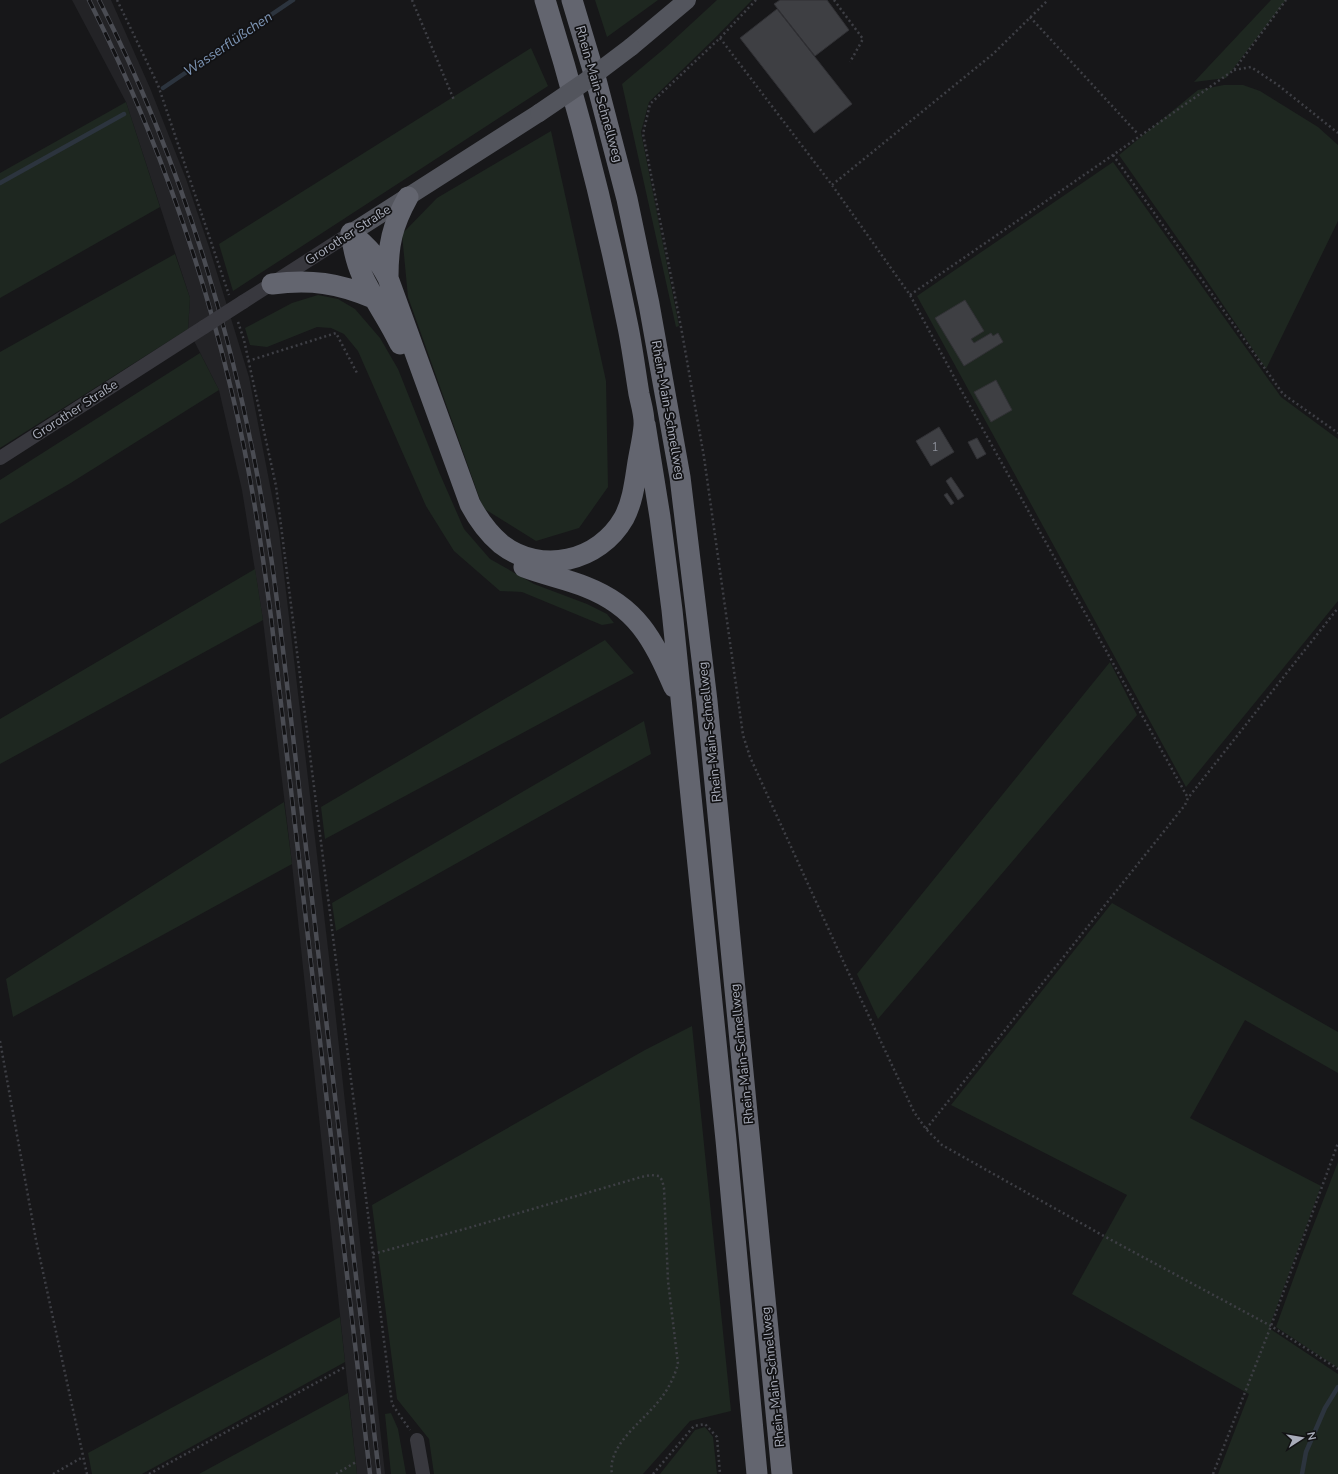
<svg xmlns="http://www.w3.org/2000/svg" width="1338" height="1474" font-family="'Nunito Sans',sans-serif">
  <style>
    .built { fill: #232326 }
    .green { fill: #1e2720 }
    .lines { fill: none; stroke-linecap: round; stroke-linejoin: round }
    .stream { stroke: #2c343e; stroke-width: 4.5 }
    .building { fill: #3e3f43; stroke: #313135 }
    .path { stroke: #3e3f45; stroke-width: 2.5; stroke-dasharray: 2 3; stroke-linecap: butt }
    .minor { stroke: #38383e; stroke-width: 14 }
    .major { stroke: #53555d; stroke-width: 18 }
    .highway { stroke: #63656f; stroke-width: 21 }
    .rail-casing { stroke: #4a4c53; stroke-width: 4.5 }
    .rail { stroke: #121214; stroke-width: 3; stroke-dasharray: 9; stroke-linecap: butt }
    .minor-bridge { stroke: #38383e; stroke-width: 14 }
    .major-bridge { stroke: #53555d; stroke-width: 18 }
    .labels { text-anchor: middle; dominant-baseline: central; stroke-width: 3.5; stroke-linejoin: round; paint-order: stroke }
    .number-label { font-size: 11px; fill: #8e919c }
    .street-label { font-size: 13px; fill: #a8acb9; stroke: #121214 }
    .water-label { font-size: 14px; font-style: italic; fill: #7e96b6; stroke: #121214 }
  </style>
  <rect width="100%" height="100%" fill="#171719"/>
  <!-- built -->
  <path class="built" d="M72 0H111L150 88 186 179 209 247 249 377 279 532 333 991 385 1474H357L292 864 263 620 242 490 219 390 188 329 190 298 126 102Z"/>
  <!-- green -->
  <path class="green" d="M595 0H658L607 37Z
    M717 0H752L715 38 649 102 641 132 679 326 676 327 622 84 665 48Z
    M1271 0H1286L1226 78 1194 82Z
    M531 48 548 86 233 291 219 244Z
    M1224 85H1243L1260 91 1318 127 1338 145V221L1266 369 1199 269 1119 155 1198 90Z
    M126 102 160 207 0 298V173Z
    M551 131 606 381 608 487 579 528 536 541 483 508 408 297 402 234 437 198Z
    M1113 162 1281 397 1338 439V601L1186 787 917 296Z
    M175 254 190 298 188 329 0 448V352Z
    M318 295 338 299 355 309 380 338 398 369 439 472 464 529 490 559 534 584 587 604 607 614 614 623 602 625 522 592 500 591 454 551 426 506 358 351 344 334 331 328 317 327 267 347 250 345 245 328 292 303Z
    M200 353 219 390 69 484 0 524V480Z
    M255 569 263 620 0 764V719Z
    M605 640 634 673 325 839 321 807Z
    M1110 662 1137 715 878 1019 857 974Z
    M644 721 651 754 336 931 332 903Z
    M284 802 292 864 13 1017 6 979Z
    M1112 903 1338 1032V1073L1245 1020 1190 1118 1321 1186 1269 1328 1338 1374V1474H1218L1249 1394 1072 1294 1127 1195 951 1105Z
    M692 1026 731 1411 690 1421 643 1474H434L429 1439 397 1399 372 1205 645 1050Z
    M1338 1162V1368L1276 1327 1302 1255Z
    M340 1317 345 1362 142 1474H92L88 1453Z
    M348 1393 357 1474H199Z
    M391 1413 398 1429 406 1474H391L385 1414Z
    M705 1427 713 1437 717 1474H660L695 1430Z"/>
  <g class="lines">
    <!-- stream -->
    <path class="stream" d="M163 88 293 0
      M0 183 124 114
      M1302 1474 1306 1452 1325 1408 1338 1387"/>
  </g>
  <!-- building -->
  <path class="building" d="M780 0H827L849 30 815 56 774 4Z
    M777 9 852 104 814 133 740 38Z
    M965 300 984 331 971 339 974 343 991 333 993 336 998 333 1003 342 964 366 935 318Z
    M996 380 1012 410 991 422 974 392Z
    M939 427 954 452 931 466 916 441Z
    M977 438 986 454 977 459 968 442Z
    M951 477 964 496 958 500 946 481Z
    M947 493 954 503 951 505 944 495Z"/>
  <g class="lines">
    <!-- path -->
    <path class="path" d="M117 0 158 85 229 295
      M412 0 454 100
      M756 0 720 38 650 104 643 134 681 327 704 457 743 735 750 757 844 963 914 1112 926 1129 942 1145 1102 1235 1271 1326 1338 1369
      M834 0 863 39 850 62
      M1030 17 1137 133
      M720 38 832 185 910 295 960 388 1188 798
      M1234 70 1251 67 1278 85 1338 133
      M1113 155 1283 394 1338 433
      M832 185 993 54 1048 0
      M910 295 1113 155 1234 70 1286 0
      M238 322 244 340 276 486 392 1404 410 1430
      M248 361 336 333 357 373
      M0 1041 36 1240 87 1474
      M926 1129 1185 805 1188 798 1338 608
      M373 1254 468 1228 641 1177 651 1175 659 1176 662 1180 664 1188 668 1281 678 1364C674 1378 667 1392 657 1403 641 1423 607 1446 612 1474
      M53 1474 83 1457
      M149 1474 345 1367
      M336 1474 356 1462
      M653 1474 694 1426 705 1424 717 1437 720 1474
      M1213 1474 1271 1326 1338 1143"/>
    <!-- minor -->
    <path class="minor" d="M243 302 351 233
      M0 458 204 327
      M417 1440 423 1474"/>
    <!-- major -->
    <path class="major" d="M631 47 687 0
      M351 233 539 113"/>
    <!-- highway -->
    <path class="highway" d="M572 0 596 80 627 199 649 304 680 477 707 701 782 1474
      M351 233C369 248 377 257 388 278L470 504C478 519 488 533 501 544 541 575 599 562 624 518 633 501 635 481 638 462 640 450 643 438 644 426 645 416 641 404 639 394 635 370 632 345 627 322 605 213 578 106 545 0
      M351 233C353 247 356 262 362 275 373 299 389 320 400 344
      M388 277C388 245 392 226 408 197
      M272 284C310 279 339 283 373 298
      M645 424 660 517 672 610 726 1140 757 1474
      M524 567C545 575 566 579 586 587 637 607 653 639 674 687"/>
    <!-- rail casing -->
    <g class="rail-casing">
      <path id="rail" d="M89 0C152 125 200 257 232 393 250 467 261 542 271 617L370 1474
        M99 0C197 192 253 402 279 616L379 1474"/>
    </g>
    <!-- rail -->
    <use href="#rail" class="rail"/>
    <!-- minor-bridge -->
    <path class="minor-bridge" d="M204 327 243 302"/>
    <!-- major-bridge -->
    <path class="major-bridge" d="M539 113 586 81 631 47"/>
  </g>
  <g class="labels">
    <!-- number labels -->
    <g class="number-label">
      <text x="935" y="447">1</text>
    </g>
    <!-- street labels -->
    <g class="street-label">
      <text transform="translate(599 94) rotate(74)">Rhein-Main-Schnellweg</text>
      <text transform="translate(348 235) rotate(-33)">Grorother Straße</text>
      <text transform="translate(75 410) rotate(-33)">Grorother Straße</text>
      <text transform="translate(668 410) rotate(80)">Rhein-Main-Schnellweg</text>
      <text transform="translate(710 732) rotate(-96)">Rhein-Main-Schnellweg</text>
      <text transform="translate(742 1054) rotate(-96)">Rhein-Main-Schnellweg</text>
      <text transform="translate(773 1377) rotate(-96)">Rhein-Main-Schnellweg</text>
    </g>
    <!-- water labels -->
    <g class="water-label">
      <text transform="translate(228 44) rotate(-34)">Wasserflüßchen</text>
    </g>
  </g>
  <!-- north arrow -->
  <g transform="translate(1302 1438) rotate(78)" stroke="#121214" stroke-width="3" paint-order="stroke">
  <path d="M0-3L7 15L0 10L-7 15Z" fill="#a8acb9"/>
  <text y="-6" font-size="11" font-weight="bold" text-anchor="middle" fill="#a8acb9">N</text>
  </g>
</svg>
